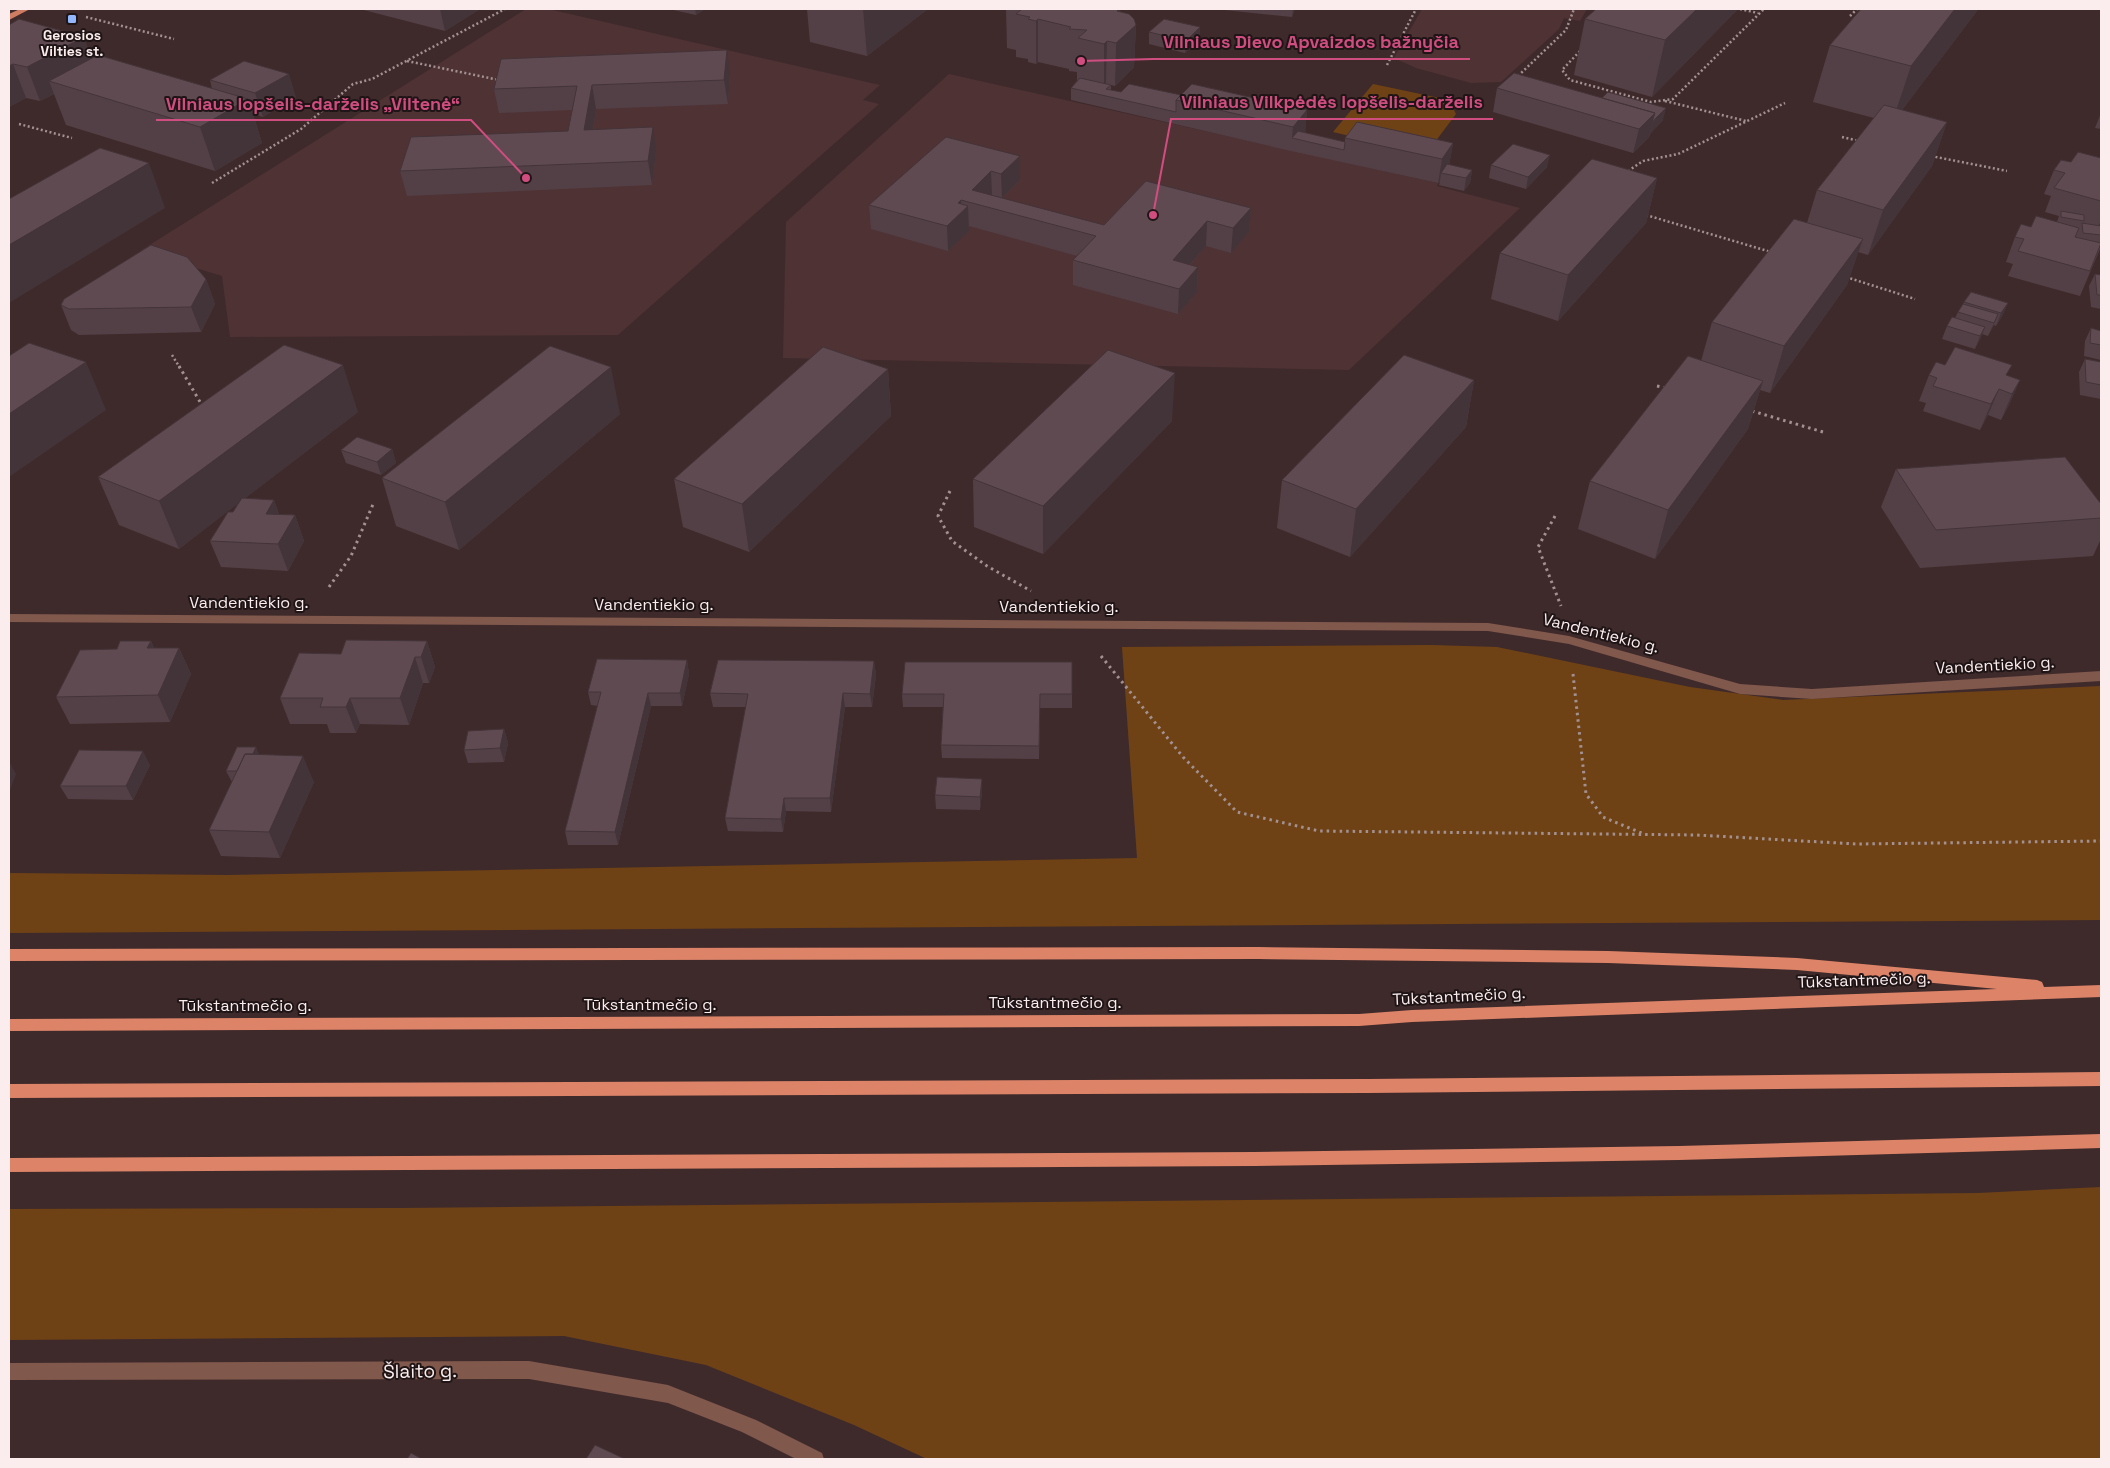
<svg xmlns="http://www.w3.org/2000/svg" width="2110" height="1468" font-family="'Space Grotesk',sans-serif">
  <style>
    .built { fill: #4f3234 }
    .green { fill: #6f4215 }
    .lines { fill: none; stroke-linecap: round; stroke-linejoin: round }
    .path-far1 { stroke: #a39192; stroke-width: 2.5; stroke-dasharray: 2 2.5; stroke-linecap: butt }
    .path { stroke: #a39192; stroke-width: 3; stroke-dasharray: 2.5 4; stroke-linecap: butt }
    .minor { fill: #80584c; fill-rule: evenodd }
    .primary { fill: #ce7d63; fill-rule: evenodd }
    .trunk { fill: #dd8468; fill-rule: evenodd }
    .wall { fill: #534047 }
    .shaded-wall { fill: #433439 }
    .building { fill: #604a52; stroke: #433439 }
    .poi-dot { fill: #92b7fd; stroke: #1f1516; stroke-width: 2 }
    .labels { text-anchor: middle; dominant-baseline: central; stroke-width: 4; stroke-linejoin: round; paint-order: stroke }
    .far-poi-label { font-size: 14px; font-weight: bold; fill: #fbeced; stroke: #1f1516 }
    .street-label { font-size: 16px; fill: #fbeced; stroke: #1f1516 }
    .near-street-label { font-size: 19px; fill: #fbeced; stroke: #1f1516 }
    .leader { fill: none; stroke: #d04d80; stroke-width: 2 }
    .callout-dot { fill: #d04d80; stroke: #1f1516; stroke-width: 2 }
    .callout-label { font-size: 18px; text-anchor: middle; font-weight: bold; fill: #d04d80; stroke: #1f1516; stroke-width: 4; stroke-linejoin: round; paint-order: stroke }
  </style>
  <rect width="100%" height="100%" fill="#3f2a2b"/>
  <!-- built -->
  <path class="built" d="M526 9H548L880 85 863 100 879 104 618 335 230 337 222 276 140 251Z
    M1422 9H1587L1580 21 1564 18 1559 29 1501 82 1471 83 1416 68 1394 58Z
    M949 74 1438 183 1437 186 1520 208 1349 370 783 358 786 222Z"/>
  <!-- green -->
  <path class="green" d="M1373 84 1449 100 1456 114 1426 154 1333 132Z
    M1431 645 1497 647 1690 687 1783 700 2101 686V920L9 933V873L227 875 1137 858 1122 647Z
    M2101 1187V1459H927L854 1425 706 1365 564 1336 9 1340V1209L400 1208 1978 1193Z"/>
  <g class="lines">
    <!-- path-far1 -->
    <path class="path-far1" d="M1740 9 1758 13
      M1850 16 1857 9
      M86 17 174 39
      M1580 51 1562 70 1570 80 1651 102 1673 99 1764 9
      M407 61 499 80
      M1387 65 1416 9
      M1518 76 1566 30 1574 9
      M1665 101 1746 121
      M19 124 72 138
      M1842 137 1859 141
      M1931 156 2007 171
      M1628 171 1643 161 1678 154 1785 103
      M212 183 301 129 353 84 372 79 505 9
      M1646 215 1771 252
      M1846 277 1915 299
      M172 355 180 368"/>
    <!-- path -->
    <path class="path" d="M179 366 203 407
      M1657 386 1666 388
      M1752 411 1823 432
      M950 491 938 516 952 541 987 566 1031 591
      M1555 516 1538 547 1561 606
      M329 587 351 556 374 502
      M1101 656 1183 757 1237 812 1319 831 1697 835 1856 844 2101 841
      M1573 674 1586 794 1603 817 1644 834"/>
    <!-- minor -->
    <path class="minor" d="M9 614 1488 623 1569 636 1740 684 1812 689 2101 671V681L1812 699 1740 694 1569 644 1488 631 9 622Z
      M529 1361 668 1385 756 1420 822 1453 824 1459H796L742 1432 668 1403 529 1379 9 1380V1363Z"/>
    <!-- primary -->
    <path class="primary" d="M20 9H30L9 20V14Z"/>
    <!-- trunk -->
    <path class="trunk" d="M1258 947 1608 951 1797 958 2037 980 2042 982 2044 987 2101 985V997L1412 1022 1359 1026 9 1031V1019L1359 1014 1412 1010 1997 989 1797 970 1608 963 1258 959 9 961V949Z
      M2101 1072V1086L1368 1093 9 1098V1084L1368 1079Z
      M2101 1134V1148L1679 1160 1254 1166 9 1172V1158L1254 1152 1679 1146Z"/>
  </g>
  <!-- wall -->
  <path class="wall" d="M360 9H480L445 31Z
    M669 9H705L696 15Z
    M807 9H928L867 56 810 42Z
    M1006 9H1120V12L1136 25 1134 67 1115 86 1111 85V90L1121 92 1181 95 1307 110 1305 133 1345 142V138L1453 143 1449 165 1472 170 1470 183 1464 191 1439 185 1440 181 1438 183 1291 151 1071 100V88L1077 81V72L1069 71V69L1038 62 1036 64 1028 62V59L1016 57V50L1007 48Z
    M1215 9H1295L1292 17Z
    M1738 9 1652 97 1574 75 1585 19Z
    M1977 11 1902 110 1947 122 1932 166 1868 255 1858 252 1847 285 1770 393 1760 390 1748 429 1655 559 1578 529 1590 481 1701 361 1712 322 1807 223 1817 190 1874 118 1813 102 1830 45Z
    M9 25 84 37 91 59 212 89 210 80 296 97 263 117 253 114 262 143 215 171 66 125 54 94 40 101 26 98 9 107Z
    M1149 32 1200 39 1185 53 1149 44Z
    M730 74 728 104 596 109 593 130 656 151 652 185 407 196 400 171 568 131 572 110 499 113 494 89Z
    M1497 88 1663 120 1650 134 1649 137 1633 153 1493 112Z
    M2101 113V129L2095 128Z
    M946 137 1020 180 1002 198 1104 225 1251 208 1249 232 1231 253 1206 246 1190 265 1198 267 1197 292 1178 314 1073 285V260L1077 256 969 226V231L948 251 871 229 869 205Z
    M2101 158V221L2099 225 2101 226V249H2100L2080 296 2008 276 2013 264 2006 262 2015 237 2031 227 2057 222 2059 216 2045 212 2051 196 2044 194 2054 170 2071 162Z
    M1491 165 1547 167 1526 189 1489 178Z
    M1657 178 1646 223 1558 321 1491 299 1500 253Z
    M2095 274 2101 275V309L2091 307 2089 286Z
    M206 279 215 304 201 332 79 335 71 330 61 305Z
    M1964 302 2008 303 2002 316 1996 326 1994 325 1988 336 1982 334 1975 349 1942 339 1947 326 1955 318 1958 312Z
    M2091 328 2101 331V360L2084 356 2085 341Z
    M2085 359 2101 362V399L2080 395 2079 372Z
    M1945 365 2008 376 2020 380 2009 405 2001 420 1988 415 1980 430 1923 411 1926 403 1919 401 1929 375Z
    M888 369 891 416 749 552 683 527 674 479Z
    M1474 380 1466 427 1350 557 1277 528 1282 480Z
    M358 412 245 498 274 500 279 514 295 515 304 541 288 571 221 567 210 541 233 512 238 503 179 549 119 525 98 477Z
    M620 414 459 550 396 526 382 478Z
    M1172 421 1043 554 974 527 973 479Z
    M392 449 396 463 381 475 346 463 341 450Z
    M1896 469 2101 504V539L2093 556 1920 568 1881 507Z
    M151 641 154 648H179L191 674 170 722 70 724 56 697 117 649Z
    M427 641 435 667 429 683H423L409 725 360 724 356 733H330L327 724H290L280 698 341 654Z
    M687 660 689 674 682 706H651L618 845H568L565 831 598 706 591 705 588 692Z
    M874 661 876 675 872 707H845L831 812 786 811 783 832 728 831 725 818 746 707H713L710 693Z
    M1072 662V708H1040L1039 759 942 758 941 745 943 707H903L902 694Z
    M504 729 508 743 504 762 468 763 464 750Z
    M259 754 314 782 280 858 221 856 209 830 232 782 226 771Z
    M150 765 133 800 68 799 60 786Z
    M982 792 980 810 936 809 935 795Z"/>
  <!-- shaded-wall -->
  <path class="shaded-wall" d="M440 9H480L445 31Z
    M695 9H705L696 15Z
    M863 9H928L867 56Z
    M1120 9 1119 40 1136 25 1134 67 1115 86 1117 11Z
    M1293 9H1295L1292 17Z
    M1697 9H1738L1652 97 1665 40Z
    M1955 9H1977V11L1892 123 1911 66Z
    M1038 19V62L1036 64V21Z
    M1200 27V39L1185 53 1186 41Z
    M84 37 96 71 49 81 54 94 40 101 27 67Z
    M1107 41 1106 84 1104 87V44Z
    M727 50 730 74 728 104 724 80Z
    M13 64 26 98 9 107V66Z
    M289 74 296 97 263 117 255 93Z
    M592 85 596 109 589 154 584 130Z
    M248 99 262 143 215 171 200 127Z
    M1666 108 1663 120 1650 134 1653 122Z
    M1307 110 1305 134 1292 138 1293 127Z
    M1655 113 1649 137 1633 153 1639 129Z
    M1947 122 1932 166 1868 255 1883 210Z
    M653 127 656 151 652 185 648 161Z
    M1453 143 1449 167 1441 173 1440 181 1438 183 1442 159Z
    M1550 155 1547 167 1526 189 1528 177Z
    M1020 156V180L1002 198 1001 174Z
    M149 163 165 208 9 303V245Z
    M1472 170 1470 183 1464 191 1466 178Z
    M991 171 992 195 972 190Z
    M1657 178 1646 223 1558 321 1568 275Z
    M961 200 962 212 968 206 969 231 948 251 947 226 958 203Z
    M1251 208 1249 232 1231 253 1233 228Z
    M1207 221 1206 246 1172 285 1173 260Z
    M1863 239 1847 285 1770 393 1784 346Z
    M1198 267 1197 292 1178 314 1179 289Z
    M206 279 215 304 201 332 191 307Z
    M2008 303 2002 316 1996 326 2001 313Z
    M1998 314 1993 327 1988 336 1994 323Z
    M1985 327 1980 340 1975 349 1980 336Z
    M86 362 106 410 9 477V414Z
    M343 365 358 412 179 549 159 501Z
    M611 367 620 414 459 550 445 502Z
    M888 369 891 416 749 552 742 504Z
    M1175 373 1172 421 1043 554V506Z
    M1474 380 1466 427 1350 557 1356 509Z
    M2020 380 2009 405 2001 420 2012 394Z
    M1763 381 1748 429 1655 559 1668 510Z
    M1999 389 1988 415 1980 430 1991 404Z
    M392 449 396 463 381 475 377 462Z
    M274 500 283 526 266 514Z
    M295 515 304 541 288 571 278 544Z
    M151 641 162 667 147 648Z
    M427 641 435 667 429 683 421 657Z
    M179 648 191 674 170 722 158 695Z
    M415 657 423 683 409 725 400 698Z
    M687 660 689 674 682 706 680 693Z
    M874 661 876 675 872 707 870 694Z
    M648 693 651 706 618 845 615 832Z
    M843 693 845 707 831 812 830 798Z
    M350 698 360 724 356 733 346 707Z
    M504 729 508 743 504 762 500 748Z
    M256 747 262 761 246 771Z
    M143 751 150 765 133 800 126 786Z
    M303 756 314 782 280 858 269 832Z
    M9 761 16 774 9 793Z
    M982 779V792L980 810V797Z
    M784 798 786 811 783 832 781 819Z"/>
  <!-- building -->
  <path class="building" d="M1021 9H1120L1117 11 1129 14 1134 19 1136 25 1116 43 1107 41 1104 44 1078 38 1087 30 1069 29 1071 27 1038 19 1036 21 1028 19 1030 17 1016 14 1022 9Z
    M1596 9H1697L1665 40 1585 19Z
    M1861 9H1955L1911 66 1830 45Z
    M19 19 84 37 27 67 13 64 9 66V25Z
    M1164 19 1200 27 1186 41 1149 32Z
    M727 50 724 80 592 85 584 130 653 127 648 161 400 171 411 137 568 131 577 86 494 89 501 59Z
    M98 55 248 99 200 127 49 81Z
    M244 61 289 74 255 93 210 80Z
    M1514 73 1655 113 1639 129 1497 88Z
    M1080 78 1111 85 1106 89 1121 92 1129 84 1181 95 1176 100V112L1071 88Z
    M1192 84 1307 110 1293 127 1176 100Z
    M1608 92 1666 108 1652 122 1655 113 1602 98Z
    M1884 105 1947 122 1883 210 1817 190Z
    M1357 122 1453 143 1442 159 1345 138Z
    M1298 131 1345 142 1344 150 1292 138Z
    M946 137 1020 156 1001 174 991 171 972 190 1104 225 1146 181 1251 208 1233 228 1207 221 1173 260 1198 267 1179 289 1073 260 1096 236 961 200 958 203 968 206 947 226 869 205Z
    M1513 144 1550 155 1528 177 1491 165Z
    M100 148 149 163 9 245V199Z
    M2078 152 2101 158V201L2054 188 2065 173 2054 170 2061 160 2071 162Z
    M1592 159 1657 178 1568 275 1500 253Z
    M1447 164 1472 170 1466 178 1441 173Z
    M2061 211 2084 215V221L2061 217Z
    M2036 216 2079 228 2075 237 2101 243 2090 271 2018 251 2024 239 2015 237 2021 224 2031 227Z
    M1794 219 1863 239 1784 346 1712 322Z
    M2082 223 2101 226V235L2083 233Z
    M151 245 187 257 206 279 191 307 69 309 61 305 64 299Z
    M2095 274 2101 275V295H2097Z
    M1971 292 2008 303 2001 313 1964 302Z
    M1963 304 1998 314 1994 323 1958 312Z
    M1952 317 1985 327 1980 336 1947 326Z
    M2091 328 2101 331V345L2090 343Z
    M29 343 86 362 9 414V356Z
    M284 345 343 365 159 501 98 477Z
    M550 346 611 367 445 502 382 478Z
    M823 347 888 369 742 504 674 479Z
    M1955 347 2012 365 2006 375 2020 380 2012 394 1999 389 1991 404 1933 386 1937 378 1929 375 1936 362 1945 365Z
    M1108 350 1175 373 1043 506 973 479Z
    M1404 355 1474 380 1356 509 1282 480Z
    M1688 356 1763 381 1668 510 1590 481Z
    M2085 359 2101 362V385L2086 382Z
    M357 437 392 449 377 462 341 450Z
    M2065 457 2101 504V518L1936 530 1896 469Z
    M242 498 274 500 266 514 295 515 278 544 210 541 228 512H233Z
    M346 640 427 641 421 657H415L400 698H350L346 707H320L323 698H280L299 653 341 654Z
    M120 641H151L147 648H179L158 695 56 697 80 650 117 649Z
    M597 659 687 660 680 693H648L615 832 565 831 601 692H588Z
    M718 660 874 661 870 694 843 693 830 798H784L781 819 725 818 748 694 710 693Z
    M905 662H1072V694H1040L1039 746 941 745 944 694H902Z
    M504 729 500 748 464 750 468 731Z
    M237 747H256L253 754H245L237 771H226Z
    M79 750 143 751 126 786H60Z
    M245 754 303 756 269 832 209 830Z
    M937 777 982 779 980 797 935 795Z
    M595 1445 625 1459H586Z
    M411 1453 422 1459H407Z"/>
  <!-- markers -->
  <rect class="poi-dot" x="67" y="14" width="10" height="10" rx="2.5"/>
  <g class="labels">
    <!-- far-poi labels -->
    <g class="far-poi-label">
      <text x="72" y="35">Gerosios<tspan x="72" dy="16">Vilties st.</tspan></text>
    </g>
    <!-- street labels -->
    <g class="street-label">
      <text x="249" y="602">Vandentiekio g.</text>
      <text x="654" y="604">Vandentiekio g.</text>
      <text x="1059" y="606">Vandentiekio g.</text>
      <text transform="translate(1601 633) rotate(14)">Vandentiekio g.</text>
      <text transform="translate(1995 665) rotate(-3)">Vandentiekio g.</text>
      <text transform="translate(1864 980) rotate(-2)">Tūkstantmečio g.</text>
      <text transform="translate(1459 996) rotate(-3)">Tūkstantmečio g.</text>
      <text x="1055" y="1002">Tūkstantmečio g.</text>
      <text x="650" y="1004">Tūkstantmečio g.</text>
      <text x="245" y="1005">Tūkstantmečio g.</text>
    </g>
    <!-- near-street labels -->
    <g class="near-street-label">
      <text transform="translate(420 1371) rotate(-1)">Šlaito g.</text>
    </g>
  </g>
  <!-- callouts -->
  <path class="leader" d="M1081 61L1153 59H1470M1153 215L1171 119H1493M526 178L471 120H156"/>
  <g class="callout-dot">
    <circle cx="1081" cy="61" r="5"/>
    <circle cx="1153" cy="215" r="5"/>
    <circle cx="526" cy="178" r="5"/>
  </g>
  <g class="callout-label">
    <text x="1311" y="48">Vilniaus Dievo Apvaizdos bažnyčia</text>
    <text x="1332" y="108">Vilniaus Vilkpėdės lopšelis-darželis</text>
    <text x="313" y="110">Vilniaus lopšelis-darželis „Viltenė“</text>
  </g>
  <!-- border -->
  <rect width="2110" height="1468" fill="none" stroke="#fbeced" stroke-width="20"/>
</svg>
